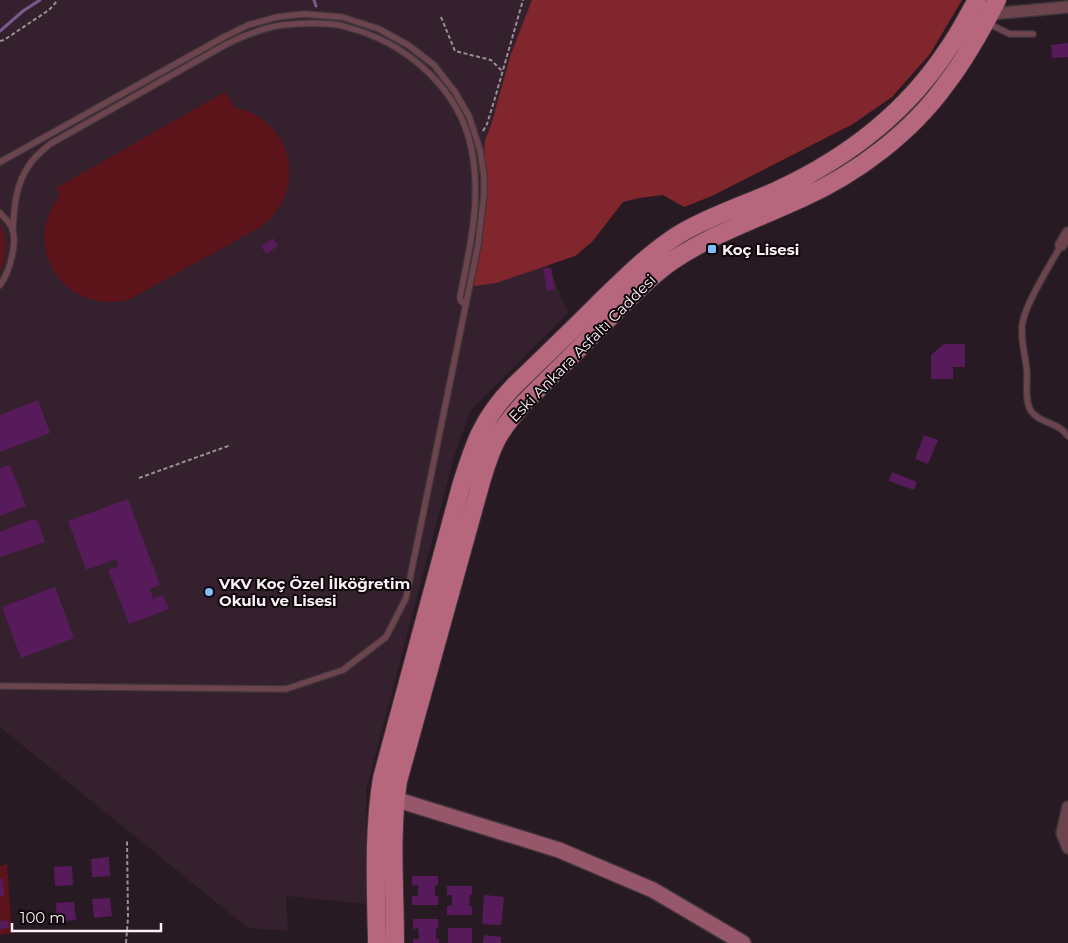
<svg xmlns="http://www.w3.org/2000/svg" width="1068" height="943" font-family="Montserrat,sans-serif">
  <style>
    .built { fill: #35212d }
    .green { fill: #5d131a }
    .forest { fill: #81262c }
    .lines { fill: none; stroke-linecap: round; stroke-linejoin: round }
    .stream { stroke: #7a5a8e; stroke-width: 3 }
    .building { fill: #571b5c }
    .lane-casing { stroke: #41343b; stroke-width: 8 }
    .street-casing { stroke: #41343b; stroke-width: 14 }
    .secondary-casing { stroke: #41343b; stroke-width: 18 }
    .primary-casing { stroke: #41343b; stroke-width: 20 }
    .path { stroke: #9b8f96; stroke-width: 2; stroke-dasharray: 4 2.5; stroke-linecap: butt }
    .lane { stroke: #6b444e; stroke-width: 5.5 }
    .street { stroke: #6b444e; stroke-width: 11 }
    .secondary { stroke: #955769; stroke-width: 15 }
    .primary { stroke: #b6667d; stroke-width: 18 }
    .poi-dot { fill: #80bdfa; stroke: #0d070a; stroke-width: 2 }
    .labels { text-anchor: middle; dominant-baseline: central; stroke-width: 4; stroke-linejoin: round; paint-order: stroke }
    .poi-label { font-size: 15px; font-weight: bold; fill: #fbf0f6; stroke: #0d070a; text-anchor: start }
    .street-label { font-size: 15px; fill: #fbf0f6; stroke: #0d070a }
  </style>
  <rect width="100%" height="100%" fill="#281a22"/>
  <!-- built -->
  <path class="built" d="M0 0H872L615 195 547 263 568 313 470 411 454 457 366 790 367 904 286 896 288 931 248 928 0 727Z"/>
  <!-- green -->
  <path class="green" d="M983 0H990L954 61 915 110 896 129 837 173 701 235H697L696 233 866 146Z
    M225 92 235 108C296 120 309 196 257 229L128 300C65 315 19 247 60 195L56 188Z
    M0 225C9 243 6 253 0 272Z
    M7 864 12 933 0 935V866Z"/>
  <!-- forest -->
  <path class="forest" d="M532 0H962L930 54 892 97 853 124 712 196 684 207 663 195 640 198 623 202 592 242 575 256 496 283 474 286 485 141 492 122 511 54Z"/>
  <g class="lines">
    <!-- stream -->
    <path class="stream" d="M314 0 316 6
      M0 31 23 11 40 0"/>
  </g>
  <!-- building -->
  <path class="building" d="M1068 43V57L1052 58 1051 45Z
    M273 238 278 246 266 254 261 246Z
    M551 268 555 289 547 291 543 269Z
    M944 344H965V367H953V379H931V355Z
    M38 400 50 433 0 452V415Z
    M924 435 938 440 928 464 915 459Z
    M10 465 26 506 0 516V468Z
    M892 472 917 482 914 490 889 481Z
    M128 499 160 585 150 589 153 599 163 595 169 609 129 624 108 570 119 566 116 559 86 570 68 521Z
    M33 519 38 521 45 542 0 557V532Z
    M55 587 74 638 21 658 2 607Z
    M109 857 110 876 92 877 91 859Z
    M72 866 73 885 55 886 54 867Z
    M412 876H438V885H435V896H438V905H412V896H418V885L412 886Z
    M3 878 4 896 0 897V879Z
    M447 886H472V895H470L469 906H472V915H447V906L452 905V895H447Z
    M484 895 504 897 501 925 482 924Z
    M110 898 112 916 94 918 92 899Z
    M74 902 76 920 57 922 56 903Z
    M413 919H438V929L436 928V939H439V943H413V939H419L418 928 413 929Z
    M8 920 9 928 0 929V921Z
    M448 928H472V943H448Z
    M484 935 501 937V943H483Z"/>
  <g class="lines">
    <!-- lane casing -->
    <g class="lane-casing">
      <path id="lane" d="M987 23 1010 34H1033
        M0 162 222 38 248 25 277 17 304 14 342 17 379 29 408 45 434 65 455 92 469 116 480 150 484 176V194L478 245 406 598 386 637 343 670 286 689 0 686
        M0 213C4 217 10 223 12 228 18 243 9 273 0 285
        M13 229C14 206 16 183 30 164 35 156 43 150 50 144L225 45C243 36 262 28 282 25 300 23 320 22 339 25 345 26 351 29 357 30 410 47 459 90 471 147 482 198 470 247 460 297L461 301 466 305
        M1061 245C1051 264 1022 308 1022 328 1021 343 1026 358 1027 373 1027 385 1025 401 1031 411 1040 424 1057 421 1068 436"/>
    </g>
    <!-- street casing -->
    <g class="street-casing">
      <path id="street" d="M990 14 1068 7
        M1061 245 1068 233
        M1068 807 1062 833 1068 848"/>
    </g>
    <!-- secondary casing -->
    <g class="secondary-casing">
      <path id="secondary" d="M385 796 559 850 653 890 743 943"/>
    </g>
    <!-- primary casing -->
    <g class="primary-casing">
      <path id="primary" d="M377 943C376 888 373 832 382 778L461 486C474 444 482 419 514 386 542 359 570 332 598 304 623 280 648 254 678 235 709 216 745 205 778 190 847 158 906 113 948 49 959 34 967 17 977 0
        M395 943C395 889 390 834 398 781L481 482C492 445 498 431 525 402 551 376 579 349 605 322 627 301 647 278 672 261 712 234 759 218 802 198 856 174 911 133 946 84 966 58 982 29 997 0"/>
    </g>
    <!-- path -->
    <path class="path" d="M441 17 455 51 491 60 502 71
      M0 41 4 40 49 10 58 0
      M483 131 487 124 495 98 523 0
      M139 478 231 445
      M126 943 128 918 127 840"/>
    <!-- lane -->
    <use href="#lane" class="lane"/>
    <!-- street -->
    <use href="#street" class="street"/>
    <!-- secondary -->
    <use href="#secondary" class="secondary"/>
    <!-- primary -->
    <use href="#primary" class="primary"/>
  </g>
  <!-- markers -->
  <g class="poi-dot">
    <rect x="707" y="244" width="10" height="10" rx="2.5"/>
    <circle cx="209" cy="592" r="5"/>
  </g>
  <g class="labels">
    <!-- poi labels -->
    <g class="poi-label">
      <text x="722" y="249">Koç Lisesi</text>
      <text x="219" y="583">VKV Koç Özel İlköğretim<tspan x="219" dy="17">Okulu ve Lisesi</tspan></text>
    </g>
    <!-- street labels -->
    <g class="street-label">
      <text transform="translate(582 348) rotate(-45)">Eski Ankara Asfaltı Caddesi</text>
    </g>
  </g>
  <!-- scale -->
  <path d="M12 923v8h149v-8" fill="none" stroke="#fbf0f6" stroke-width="2.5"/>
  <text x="20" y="923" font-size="15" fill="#fbf0f6" stroke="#0d070a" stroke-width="4" paint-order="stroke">100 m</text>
</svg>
